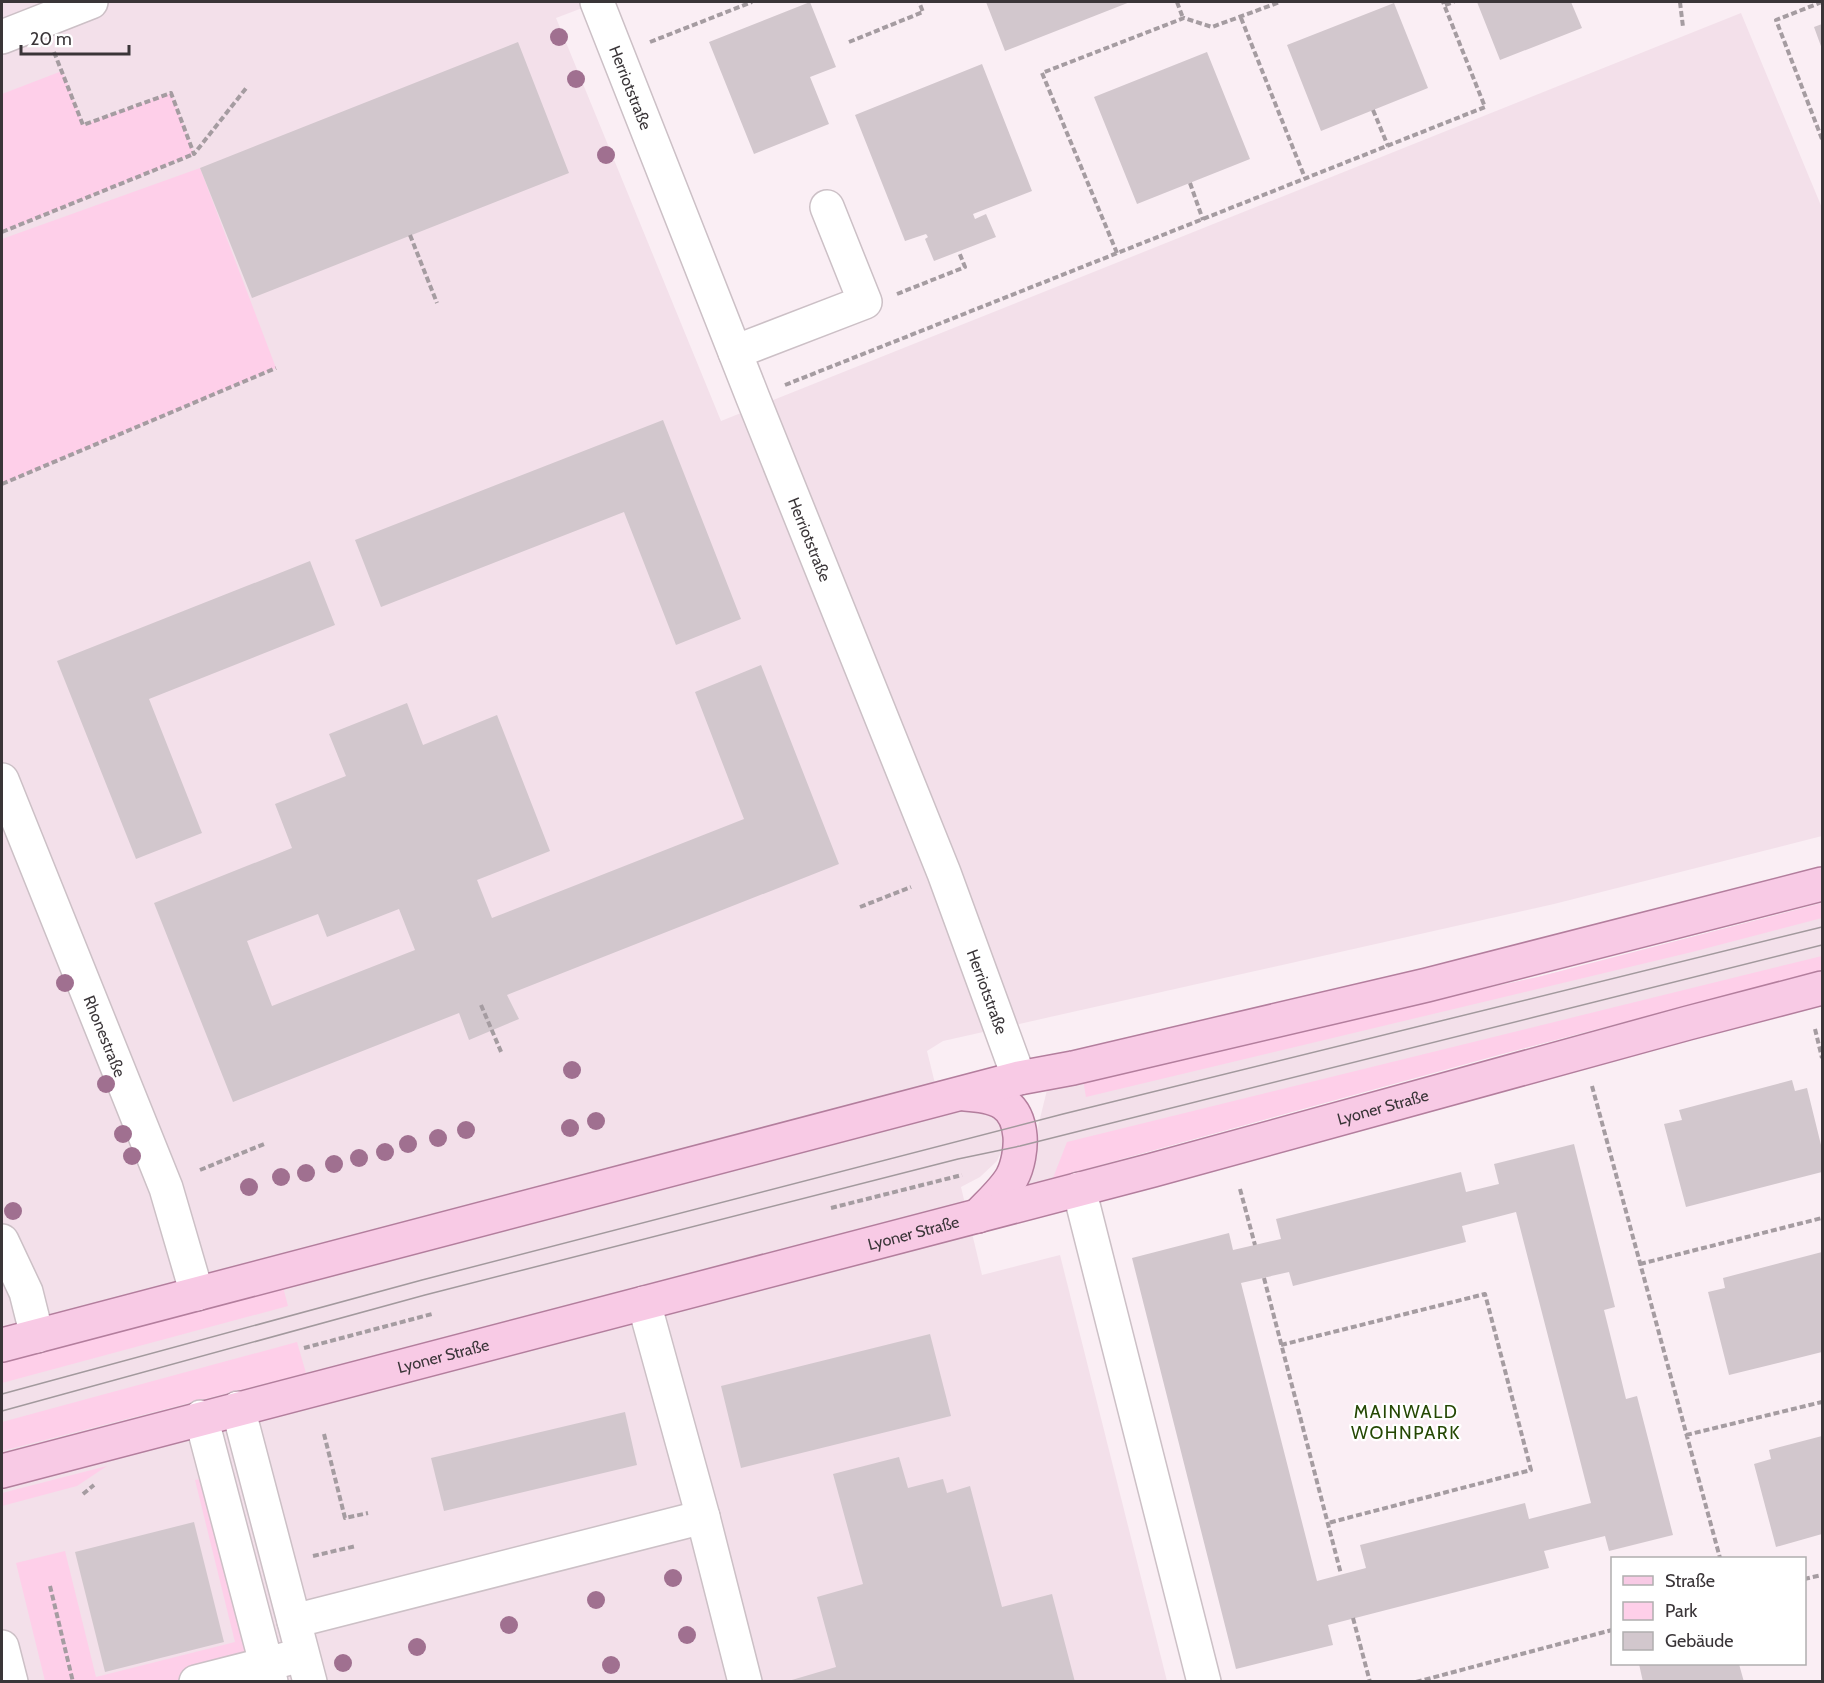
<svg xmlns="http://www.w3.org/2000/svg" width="1824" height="1683" font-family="Cabin,sans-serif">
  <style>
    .built { fill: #f3e0ea }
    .green { fill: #fecfe9 }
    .building { fill: #d2c7cd; fill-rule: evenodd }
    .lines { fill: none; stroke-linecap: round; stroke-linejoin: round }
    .minor-casing { stroke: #ccc0c6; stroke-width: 36 }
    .major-casing { stroke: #b37e9d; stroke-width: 36 }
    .path { stroke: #a59ca1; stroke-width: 4; stroke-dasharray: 6 3; stroke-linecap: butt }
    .minor { stroke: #fff; stroke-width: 33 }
    .major { stroke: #f8cae5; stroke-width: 33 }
    .tram { stroke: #a2999d; stroke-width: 1.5 }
    .tree { fill: #a07090 }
    .labels { text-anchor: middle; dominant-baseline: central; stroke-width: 4.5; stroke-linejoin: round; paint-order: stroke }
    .street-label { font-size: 16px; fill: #3a3538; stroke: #fff }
    .neighbourhood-label { font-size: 18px; letter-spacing: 1.5px; fill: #254804; stroke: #fff }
  </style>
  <rect width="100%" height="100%" fill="#faeef4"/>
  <!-- built -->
  <path class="built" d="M2 2H598L556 18 721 421 1741 13 1822 208V836L1554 904 943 1041 927 1051 943 1116 972 1109 991 1113 1001 1122 1004 1130 1002 1150 997 1161 980 1177 961 1187 982 1275 1060 1255 1167 1681 2 1682Z
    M1822 903V970L1502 1054 1017 1188 1032 1151 1047 1090 1254 1039 1538 977Z"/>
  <!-- green -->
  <path class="green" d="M62 71 83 125 171 93 194 154 2 232V94Z
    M200 168 276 368 2 484V239Z
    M1822 903V918L1692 952 1086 1097 1083 1080 1254 1039 1538 977Z
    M1822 956V970L1502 1054 1053 1178 1067 1142Z
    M283 1287 288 1306 2 1383V1361Z
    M297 1342 306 1373 2 1451V1422Z
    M107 1466 77 1486 2 1506V1493Z
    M204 1478 256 1681H45L16 1563 65 1551 96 1677 235 1642 195 1480Z"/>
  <!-- building -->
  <path class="building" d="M810 2 836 67 810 77 829 124 754 154 709 42Z
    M986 2H1130L1005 51Z
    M1477 2H1571L1582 28 1500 60Z
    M1394 3 1428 88 1321 131 1287 45Z
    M1822 24V49L1814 27Z
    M518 42 569 173 252 298 200 168Z
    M1207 52 1250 159 1137 204 1094 97Z
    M982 64 1032 191 973 214 975 219 986 214 996 237 934 261 925 239 928 237 926 234 905 241 855 115Z
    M663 420 741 619 676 645 624 512 381 607 355 540Z
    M310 561 335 625 149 699 202 833 136 859 57 661Z
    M761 665 839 864 507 995 519 1019 469 1040 459 1013 233 1102 154 903 292 848 275 804 346 776 329 734 407 703 423 745 497 715 550 851 477 880 492 918 744 819 695 692ZM399 909 415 950 272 1006 247 941 318 914 327 937Z
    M1792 1080 1795 1091 1807 1088 1822 1149V1172L1686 1207 1664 1124 1682 1120 1679 1110Z
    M1574 1144 1615 1307 1604 1310 1615 1354 1626 1399 1637 1396 1673 1535 1609 1551 1605 1536 1544 1551 1549 1568 1328 1625 1333 1645 1236 1669 1132 1258 1229 1233 1233 1250 1281 1239 1276 1219 1461 1172 1466 1192 1499 1184 1494 1164ZM1516 1212 1591 1503 1529 1519 1525 1503 1360 1545 1366 1568 1317 1581 1241 1283 1289 1272 1293 1286 1466 1242 1462 1226Z
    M1822 1252V1352L1729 1375 1708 1292 1725 1288 1723 1278Z
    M930 1334 951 1416 741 1468 721 1386Z
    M625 1412 637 1465 444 1511 431 1458Z
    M1822 1436V1534L1776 1547 1754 1464 1771 1459 1769 1450Z
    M899 1457 908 1488 943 1479 947 1493 970 1486 1002 1607 1052 1594 1075 1682H785L836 1667 817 1597 863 1584 833 1474Z
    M194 1522 224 1642 105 1672 75 1552Z
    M1639 1664H1739L1744 1682H1643Z"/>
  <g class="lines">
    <!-- minor casing -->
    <g class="minor-casing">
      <g id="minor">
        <path id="s1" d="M597 2 753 398 944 873 1019 1078"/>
        <path d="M2 37 91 2"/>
        <path d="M735 352 865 302 827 207"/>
        <path id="s2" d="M2 780 166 1188 197 1294"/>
        <path d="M1079 1189 1204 1682"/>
        <path d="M2 1241 26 1292 37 1336"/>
        <path d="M644 1303 703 1517 745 1682"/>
        <path d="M238 1408 310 1682"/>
        <path d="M201 1417 271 1682"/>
        <path d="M294 1621 703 1517"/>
        <path d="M2 1647 11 1682"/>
        <path d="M196 1682 286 1659"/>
      </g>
    </g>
    <!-- major casing -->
    <g class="major-casing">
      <g id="major">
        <path d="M965 1094C996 1096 1017 1102 1020 1136 1021 1148 1018 1166 1012 1177 1004 1191 989 1204 978 1216"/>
        <path d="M2 1345 1019 1078 1073 1068 1427 985 1822 884"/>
        <path id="s3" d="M2 1471 1153 1170 1688 1023 1822 988"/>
      </g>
    </g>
    <!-- path -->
    <path class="path" d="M1177 2 1183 18
      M1680 2 1683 27
      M1822 2 1776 20 1822 139
      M1445 5 1454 2
      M1241 18 1305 178
      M650 42 752 2
      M849 42 923 12 919 2
      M54 52 83 125 171 93 194 154 247 87
      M1373 110 1388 146
      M1190 183 1203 220
      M2 232 194 154
      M410 235 437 303
      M1117 253 1042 73 1184 18 1212 27 1280 2
      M897 294 965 267 959 252
      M785 385 1485 107 1443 2
      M2 484 276 368
      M860 907 911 887
      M481 1005 502 1054
      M1815 1029 1822 1058
      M1592 1086 1720 1558
      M200 1170 264 1144
      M1240 1189 1255 1245
      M831 1208 962 1175
      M1640 1264 1822 1218
      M1264 1278 1341 1574
      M1281 1345 1485 1294 1531 1470 1328 1523
      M304 1348 432 1314
      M324 1434 345 1518 368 1513
      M1686 1435 1822 1402
      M83 1494 94 1485
      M313 1556 356 1546
      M1804 1579 1822 1575
      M50 1586 73 1682
      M1353 1618 1370 1682
      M1416 1682 1612 1630"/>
    <!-- minor -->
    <use href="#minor" class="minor"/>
    <!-- major -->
    <use href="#major" class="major"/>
    <!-- tram -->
    <path class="tram" d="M2 1394 422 1280 1063 1114 1822 927
      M2 1411 425 1295 958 1159 1020 1146 1822 945"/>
  </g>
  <!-- trees -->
  <g class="tree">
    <circle cx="559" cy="37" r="9"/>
    <circle cx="576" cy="79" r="9"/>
    <circle cx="606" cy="155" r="9"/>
    <circle cx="65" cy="983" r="9"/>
    <circle cx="572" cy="1070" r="9"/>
    <circle cx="106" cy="1084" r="9"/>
    <circle cx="596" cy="1121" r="9"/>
    <circle cx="570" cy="1128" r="9"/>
    <circle cx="466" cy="1130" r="9"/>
    <circle cx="123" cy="1134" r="9"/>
    <circle cx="438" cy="1138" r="9"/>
    <circle cx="408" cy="1144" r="9"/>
    <circle cx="385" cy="1152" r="9"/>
    <circle cx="132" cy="1156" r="9"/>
    <circle cx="359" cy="1158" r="9"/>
    <circle cx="334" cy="1164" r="9"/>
    <circle cx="306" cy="1173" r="9"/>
    <circle cx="281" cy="1177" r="9"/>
    <circle cx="249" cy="1187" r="9"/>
    <circle cx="13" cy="1211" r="9"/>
    <circle cx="673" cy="1578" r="9"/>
    <circle cx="596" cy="1600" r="9"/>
    <circle cx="509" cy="1625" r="9"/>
    <circle cx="687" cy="1635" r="9"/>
    <circle cx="417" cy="1647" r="9"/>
    <circle cx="343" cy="1663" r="9"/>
    <circle cx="611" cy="1665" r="9"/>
  </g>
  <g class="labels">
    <!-- street labels -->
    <g class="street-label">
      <text stroke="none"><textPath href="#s1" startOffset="92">Herriotstraße</textPath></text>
      <text stroke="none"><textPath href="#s1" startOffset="578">Herriotstraße</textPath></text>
      <text stroke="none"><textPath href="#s1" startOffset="1064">Herriotstraße</textPath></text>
      <text stroke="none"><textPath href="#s2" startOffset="276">Rhonestraße</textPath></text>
      <text stroke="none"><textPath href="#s3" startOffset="1428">Lyoner Straße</textPath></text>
      <text stroke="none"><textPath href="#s3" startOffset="942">Lyoner Straße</textPath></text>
      <text stroke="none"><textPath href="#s3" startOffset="456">Lyoner Straße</textPath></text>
    </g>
    <!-- neighbourhood labels -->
    <g class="neighbourhood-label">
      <text x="1406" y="1412">MAINWALD<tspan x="1406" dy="21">WOHNPARK</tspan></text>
    </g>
  </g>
  <!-- border -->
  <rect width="1824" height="1683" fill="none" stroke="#3a3538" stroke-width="6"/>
  <!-- legend -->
  <rect x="1611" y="1557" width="195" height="108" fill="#ffffff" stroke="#b0aeaf" stroke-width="1.5"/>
  <rect x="1623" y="1576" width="30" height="9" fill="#f8cae5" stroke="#b0aeaf" stroke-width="1.5"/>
  <text x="1665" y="1587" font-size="18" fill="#3a3538">Straße</text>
  <rect x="1623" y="1602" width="30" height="18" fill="#fecfe9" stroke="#b0aeaf" stroke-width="1.5"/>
  <text x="1665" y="1617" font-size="18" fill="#3a3538">Park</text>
  <rect x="1623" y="1632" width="30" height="18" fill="#d2c7cd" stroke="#b0aeaf" stroke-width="1.5"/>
  <text x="1665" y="1647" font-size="18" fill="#3a3538">Gebäude</text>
  <!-- scale -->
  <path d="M21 45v9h108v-9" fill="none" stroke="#3a3538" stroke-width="3"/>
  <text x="30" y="45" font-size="18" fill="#3a3538" stroke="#ffffff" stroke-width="4.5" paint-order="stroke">20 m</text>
</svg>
